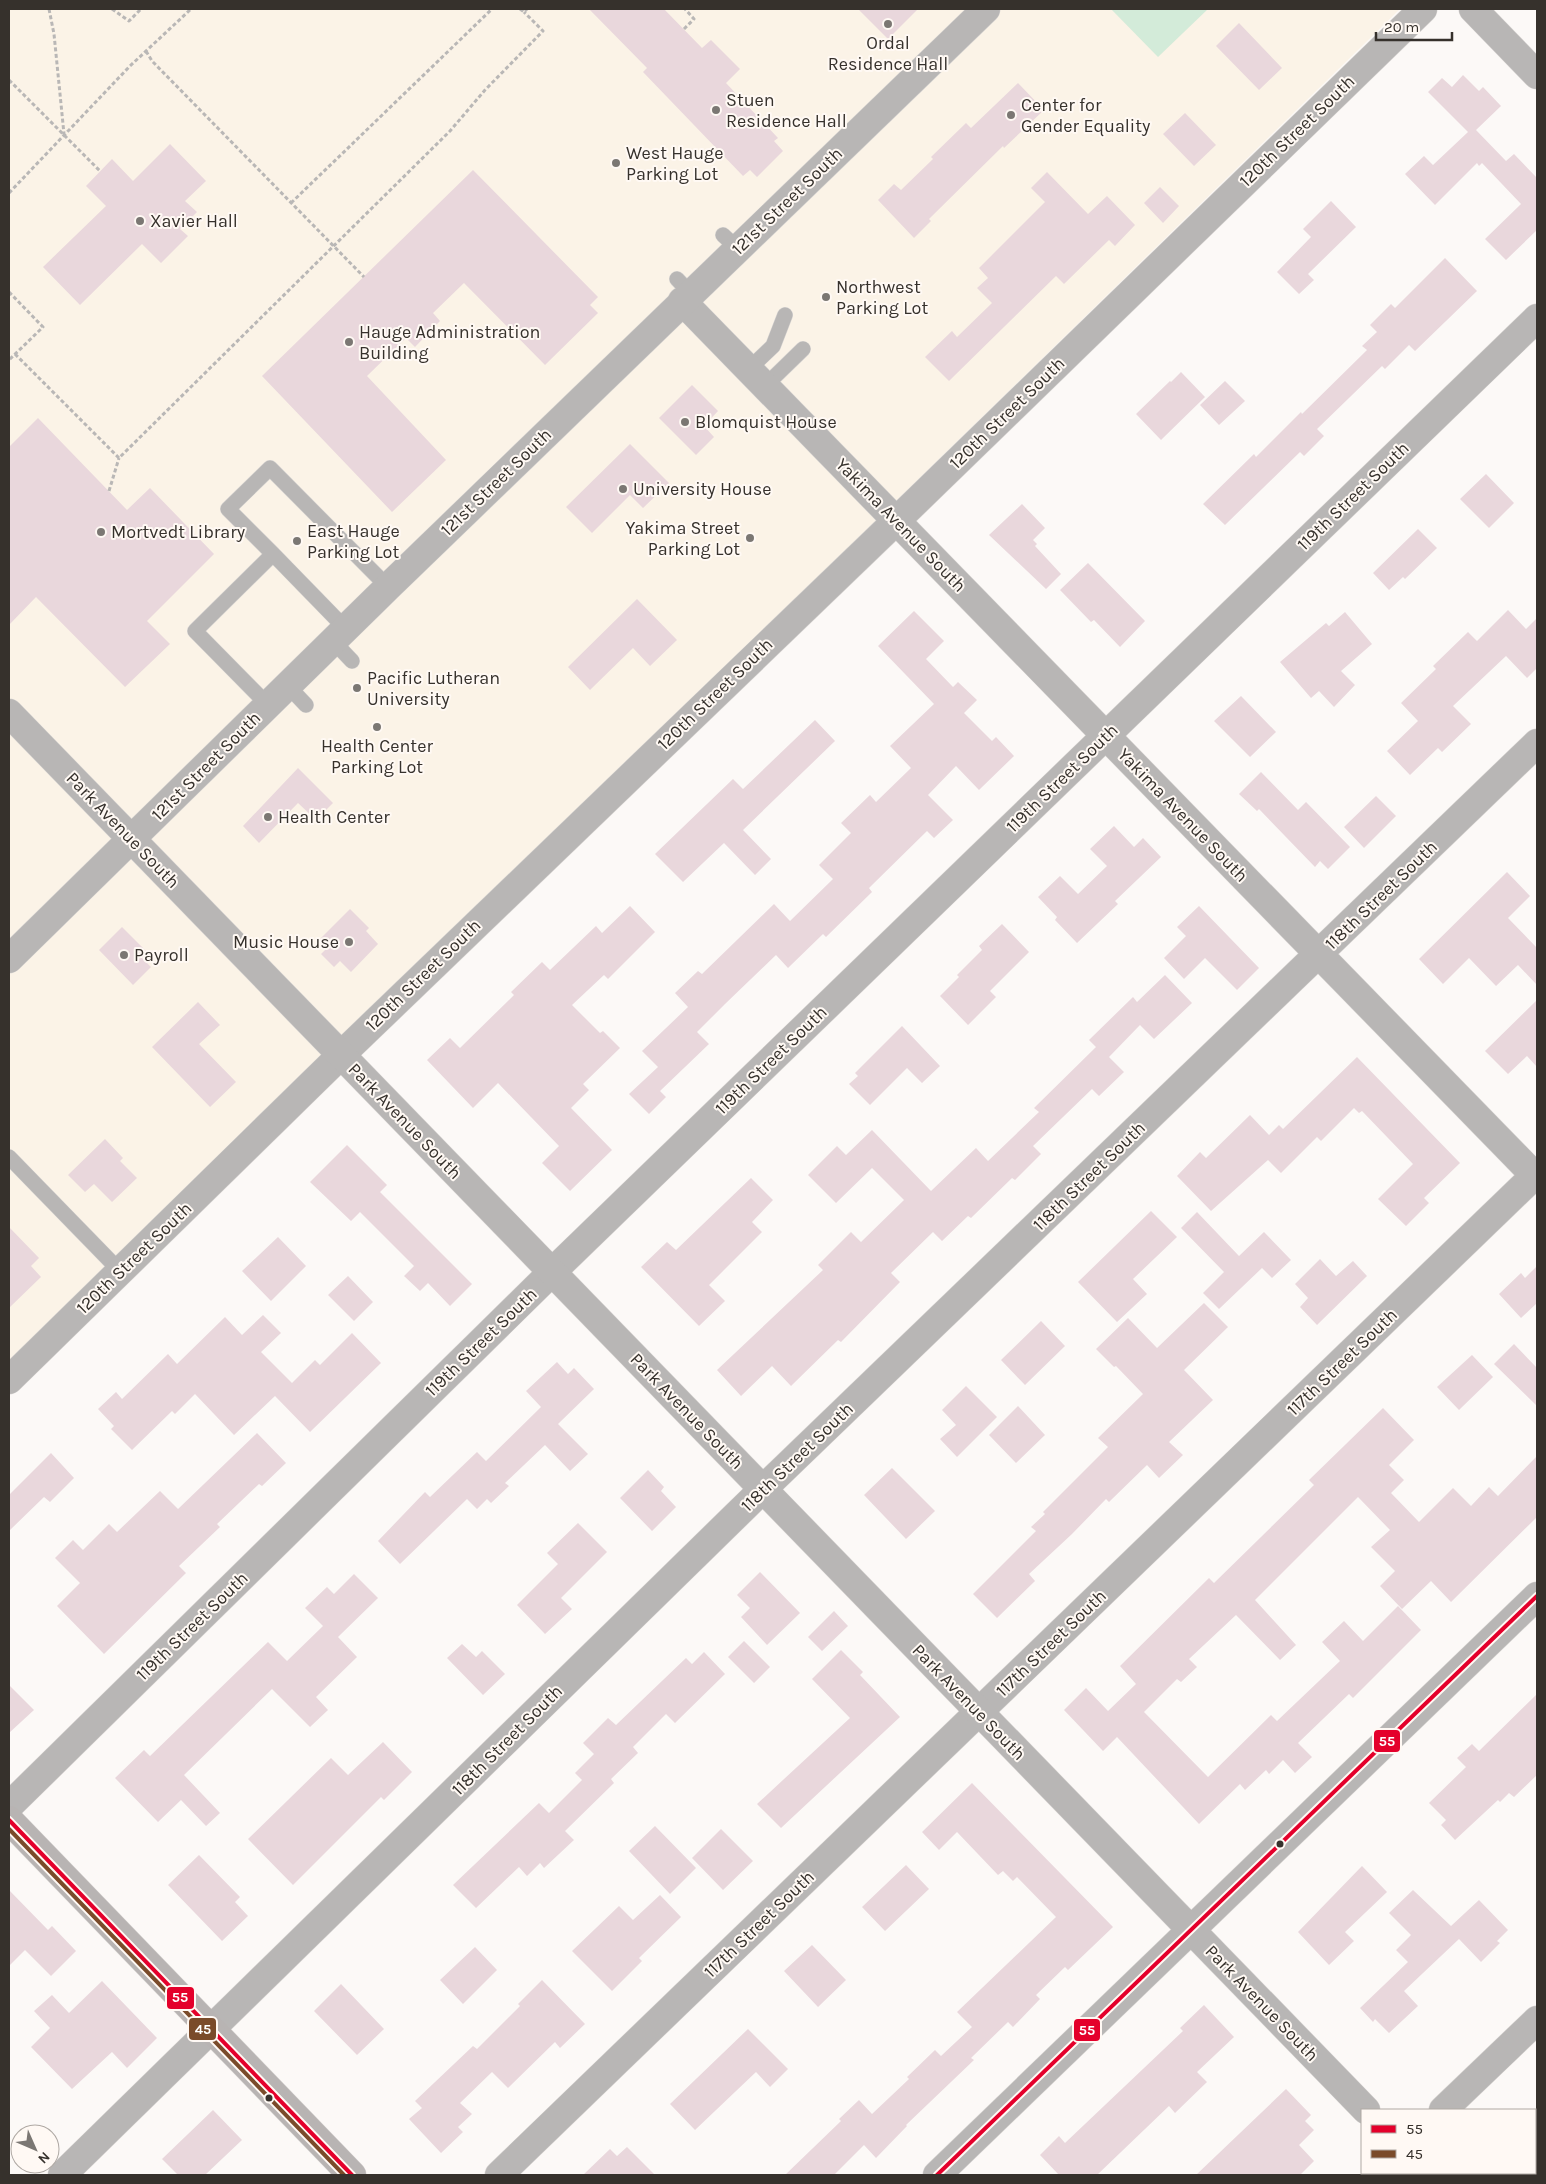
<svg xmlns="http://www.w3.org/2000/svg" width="1546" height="2184" font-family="Karla,sans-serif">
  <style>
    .education { fill: #fbf3e7 }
    .green { fill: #d3ebd9 }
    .building { fill: #e9d7dc }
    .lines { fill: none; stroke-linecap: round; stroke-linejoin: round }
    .service-casing { stroke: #d8d5d3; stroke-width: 16 }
    .minor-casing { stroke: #d8d5d3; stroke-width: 29 }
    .tertiary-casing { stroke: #d8d5d3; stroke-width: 29 }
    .secondary-casing { stroke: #d8d5d3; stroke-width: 29 }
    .path { stroke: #b9b7b6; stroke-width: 3; stroke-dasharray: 4 2.5; stroke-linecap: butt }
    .service { stroke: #b8b6b5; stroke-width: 15 }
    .minor { stroke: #b8b6b5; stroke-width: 28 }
    .tertiary { stroke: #b8b6b5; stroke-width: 28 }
    .secondary { stroke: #b8b4b3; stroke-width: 28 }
    .bus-1-casing { stroke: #fff9f4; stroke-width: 8 }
    .bus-2-casing { stroke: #fff9f4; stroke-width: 8 }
    .bus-1 { stroke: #e4002b; stroke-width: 4 }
    .bus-2 { stroke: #7a4b2a; stroke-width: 4 }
    .poi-dot { fill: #7b7773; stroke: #fff9f4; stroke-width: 2 }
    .bus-dot { fill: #36312c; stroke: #fff9f4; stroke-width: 2 }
    .labels { text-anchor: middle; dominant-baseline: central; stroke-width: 4; stroke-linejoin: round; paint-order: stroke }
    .poi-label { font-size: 18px; fill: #36312c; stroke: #fff9f4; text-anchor: start }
    .street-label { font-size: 18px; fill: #36312c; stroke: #fff9f4 }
    .line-badge { stroke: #fff9f4; stroke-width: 2 }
    .badge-label { font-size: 14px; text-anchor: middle; font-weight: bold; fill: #fff }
  </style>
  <rect width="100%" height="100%" fill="#fcf9f7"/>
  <!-- education -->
  <path class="education" d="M9 9H1400L9 1367Z"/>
  <!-- green -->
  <path class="green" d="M1111 9H1208L1158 57Z"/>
  <!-- building -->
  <path class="building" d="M589 9H664L702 48 711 40 740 69 726 83 778 138 774 141 783 151 757 177 750 170 743 176 643 72 647 68Z
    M858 9H918L888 39Z
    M1239 23 1282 68 1259 90 1216 46Z
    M1463 75 1479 91 1483 87 1501 106 1476 130 1506 161 1514 154 1537 178V230L1506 260 1485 239 1521 204 1482 163 1479 166 1477 163 1435 205 1405 174 1424 156 1433 165 1468 132 1428 92 1442 78 1452 87Z
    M1018 83 1044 110 1004 148 1003 146 929 219 931 221 914 238 878 200 894 184 901 190 933 159 931 157 966 123 971 128Z
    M1185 113 1216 145 1194 166 1163 134Z
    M170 144 206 181 185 201 197 212 180 229 188 236 161 263 142 244 80 305 43 267 106 206 86 186 112 159 133 181Z
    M473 170 598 297 590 305 598 313 545 365 464 283 433 313 440 321 415 347 406 338 367 376 446 460 392 512 262 376Z
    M1047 172 1088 214 1107 196 1135 225 1115 246 1109 240 1064 284 1056 276 949 381 925 357 952 331 957 337 992 303 977 288 988 278 979 268 1045 202 1031 188Z
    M1160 187 1179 206 1163 223 1144 203Z
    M1331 201 1356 227 1308 274 1314 280 1299 294 1277 272 1311 237 1303 229Z
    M1445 258 1477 291 1415 351 1409 345 1385 369 1382 366 1317 429 1324 436 1304 456 1300 452 1225 525 1203 504 1254 454 1256 457 1301 412 1302 414 1367 350 1362 346 1377 332 1370 325 1391 304 1395 308Z
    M1181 372 1205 397 1161 440 1136 414 1170 381 1171 382Z
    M1225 381 1245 401 1219 425 1200 405Z
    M692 385 718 411 704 426 714 437 696 455 659 418Z
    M38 418 127 510 150 488 214 554 147 621 170 644 125 687 36 597 9 625V447Z
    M630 444 669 483 643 508 630 495 592 533 566 507Z
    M1486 474 1514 503 1489 528 1460 499Z
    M1022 504 1045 528 1033 540 1037 544 1035 546 1061 574 1046 589 989 535Z
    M1418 529 1437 548 1405 579 1403 577 1389 590 1373 573Z
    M1088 563 1145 621 1120 647 1094 620 1091 622 1060 590Z
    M637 599 677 640 650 666 633 648 590 690 568 667Z
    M1508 610 1526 629 1537 618V668L1527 678 1506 656 1453 706 1471 724 1442 752 1438 748 1410 775 1387 751 1418 721 1401 703 1436 669 1433 666 1468 632 1477 641Z
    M914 611 944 641 926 659 953 687 958 682 977 700 964 713 992 741 996 737 1014 756 979 790 956 766 928 795 953 820 934 838 927 831 869 888 872 892 826 937 823 934 788 968 776 955 725 1004 697 1032 709 1044 660 1091 666 1097 649 1114 629 1094 658 1067 642 1051 688 1007 675 993 698 971 702 974 774 904 790 921 833 879 819 865 851 833 841 823 870 795 876 802 911 768 890 746 934 704 878 646Z
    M1345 612 1372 644 1341 671 1355 685 1334 707 1319 691 1311 698 1280 662 1326 623 1329 626Z
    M1241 696 1276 732 1250 757 1214 721Z
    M815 720 835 741 743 830 771 859 755 875 724 843 683 882 655 854 733 779 743 789Z
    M298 768 333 803 316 820 298 803 259 843 243 826Z
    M1261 772 1298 810 1306 802 1350 847 1328 869 1320 861 1315 867 1259 809 1257 811 1239 794Z
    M1376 796 1396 816 1364 848 1344 827Z
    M1114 826 1134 847 1143 838 1161 857 1115 901 1118 904 1077 943 1055 920 1057 917 1038 897 1060 876 1078 894 1107 866 1090 849Z
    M1507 872 1530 896 1508 918 1537 948V985L1518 965 1496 986 1469 958 1443 984 1419 959Z
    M630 906 655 932 608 979 604 975 572 1005 600 1033 603 1031 620 1048 583 1084 589 1090 571 1108 612 1150 570 1191 542 1163 559 1146 498 1083 473 1108 427 1060 450 1038 460 1048 514 995 511 992 542 962 550 970 596 926 602 933Z
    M1199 906 1259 968 1237 990 1205 958 1184 979 1164 958 1186 936 1177 927Z
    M350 909 369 928 366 931 378 944 351 972 340 961 334 967 321 954 327 948 319 940Z
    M1002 924 1029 952 990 991 996 997 968 1025 940 996 959 977 957 975 982 950 979 946Z
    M122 927 148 953 142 958 151 967 133 985 99 950Z
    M1165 975 1192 1003 1154 1039 1140 1025 1109 1057 1124 1072 1099 1096 1092 1089 1033 1146 1041 1154 1015 1180 1012 1178 971 1218 968 1216 942 1241 933 1232 891 1273 900 1282 841 1342 838 1340 791 1386 772 1366 741 1396 717 1370 823 1270 818 1265 851 1232 861 1242 904 1200 872 1168 836 1203 808 1175 837 1146 846 1155 872 1130 931 1191 976 1148 988 1161 1039 1112 1034 1108 1096 1047 1089 1040 1133 997 1137 1002Z
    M1537 1000V1067L1527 1056 1508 1074 1485 1051Z
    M198 1002 220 1025 199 1044 236 1082 210 1107 152 1047Z
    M902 1026 940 1066 922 1083 907 1068 870 1105 849 1084 858 1076 855 1073Z
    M1357 1057 1460 1163 1424 1198 1429 1203 1406 1226 1378 1199 1413 1164 1362 1111 1359 1113 1354 1108 1321 1141 1317 1137 1281 1173 1268 1160 1211 1211 1177 1176 1200 1152 1206 1158 1250 1115 1269 1135 1279 1125 1283 1129Z
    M105 1139 123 1158 120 1161 137 1178 112 1202 94 1184 85 1192 68 1175Z
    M347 1145 387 1185 380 1192 472 1284 450 1306 428 1283 420 1291 404 1276 414 1266 360 1212 351 1221 310 1182Z
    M751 1178 773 1200 752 1222 762 1232 709 1285 725 1301 699 1326 641 1267 667 1242 676 1250Z
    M1151 1211 1177 1237 1133 1279 1147 1294 1117 1322 1078 1282Z
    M1197 1212 1239 1256 1264 1232 1291 1260 1272 1278 1262 1268 1219 1309 1203 1293 1224 1272 1181 1228Z
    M9 1227 39 1258 31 1266 41 1277 9 1308Z
    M278 1237 306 1266 271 1301 242 1271Z
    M1320 1259 1336 1276 1353 1261 1367 1276 1317 1325 1300 1307 1308 1298 1295 1284Z
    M1537 1266V1303L1521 1318 1499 1294 1521 1273 1525 1278Z
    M348 1276 373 1302 354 1321 328 1295Z
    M1204 1303 1228 1327 1184 1370 1213 1400 1169 1442 1183 1455 1159 1478 1147 1465 1109 1502 1106 1499 1072 1534 1029 1574 1035 1581 997 1618 973 1594 1036 1531 1031 1527 1045 1514 1043 1512 1108 1447 1098 1438 1143 1394 1116 1366 1114 1367 1096 1349 1128 1318 1157 1348Z
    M263 1315 281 1333 261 1352 292 1383 315 1360 320 1365 352 1333 381 1363 310 1432 275 1396 234 1435 195 1394 175 1414 172 1411 132 1450 111 1429 114 1426 98 1409 116 1392 122 1399 168 1354 177 1364 225 1317 242 1335Z
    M1041 1321 1065 1346 1025 1385 1001 1360Z
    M1514 1344 1537 1368V1406L1494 1364Z
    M1472 1355 1493 1377 1459 1410 1437 1387Z
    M557 1362 568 1374 574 1368 594 1389 558 1424 588 1454 570 1471 545 1445 505 1483 509 1486 491 1503 487 1499 477 1509 467 1499 400 1564 378 1541 425 1492 430 1497 477 1452 486 1461 541 1407 526 1391Z
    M966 1386 997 1417 957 1457 940 1439 956 1425 942 1410Z
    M1018 1406 1045 1435 1016 1463 989 1435Z
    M1383 1408 1414 1440 1389 1465 1404 1480 1391 1493 1419 1522 1453 1488 1471 1506 1489 1487 1498 1496 1537 1456V1517L1451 1602 1431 1581 1402 1609 1380 1586 1395 1571 1371 1547 1390 1530 1358 1497 1255 1600 1296 1645 1280 1660 1236 1615 1189 1659 1197 1667 1181 1682 1177 1679 1144 1712 1208 1777 1271 1715 1277 1721 1340 1661 1322 1642 1344 1621 1363 1641 1398 1606 1421 1630 1353 1698 1349 1694 1298 1743 1312 1757 1295 1773 1283 1760 1269 1774 1266 1770 1245 1790 1240 1784 1199 1824 1117 1737 1103 1751 1064 1710 1086 1688 1108 1711 1136 1684 1120 1666 1209 1578 1214 1583 1314 1485 1309 1480Z
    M257 1433 286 1463 262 1486 259 1484 217 1524 220 1527 179 1566 186 1573 104 1654 57 1606 80 1583 55 1558 73 1540 83 1550 109 1524 117 1532 160 1491 178 1509Z
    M51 1453 74 1478 50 1502 44 1497 9 1531V1495Z
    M892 1468 935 1511 906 1539 864 1495Z
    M648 1470 664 1487 661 1491 676 1507 652 1531 620 1498Z
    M578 1523 607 1552 561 1598 572 1609 545 1634 517 1605 558 1564 547 1553Z
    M760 1572 800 1613 767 1645 741 1617 750 1608 737 1595Z
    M354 1574 378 1598 338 1637 357 1657 316 1697 328 1710 310 1727 272 1689 184 1775 220 1813 206 1826 181 1800 158 1822 115 1778 144 1750 150 1756 268 1642 287 1661 323 1626 305 1608 327 1587 334 1594Z
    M834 1611 848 1626 822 1651 808 1637Z
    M744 1641 770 1667 754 1683 728 1657Z
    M462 1644 476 1657 482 1651 505 1674 483 1695 447 1658Z
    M841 1650 863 1672 860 1675 900 1717 781 1828 757 1804 850 1718 812 1679Z
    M704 1652 725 1674 675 1723 666 1714 633 1747 638 1753 611 1779 614 1783 565 1831 574 1840 544 1868 540 1863 527 1876 519 1867 476 1908 453 1885 539 1803 549 1813 582 1780 575 1773 594 1754 583 1743 608 1718 616 1725 686 1658 692 1664Z
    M9 1685 34 1710 9 1733Z
    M1537 1694V1775L1514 1797 1509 1793 1500 1802 1498 1800 1455 1840 1441 1825 1446 1820 1429 1803 1466 1767 1457 1758 1472 1744 1479 1751Z
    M383 1742 412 1772 384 1800 381 1797 293 1885 248 1839 331 1758 348 1775Z
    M972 1783 1113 1927 1068 1970 1065 1967 1036 1995 1040 1999 1013 2027 1008 2022 971 2058 974 2060 906 2125 907 2126 876 2158 864 2145 834 2175H785L841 2121 839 2119 859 2100 872 2114 909 2079 907 2077 935 2050 941 2056 972 2027 957 2012 1056 1917 1017 1877 1013 1881 1003 1871 998 1875 957 1832 939 1850 922 1832Z
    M655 1826 696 1868 670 1894 629 1851Z
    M721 1829 753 1861 723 1890 692 1858Z
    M199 1855 240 1897 235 1902 248 1916 222 1941 168 1885Z
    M906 1865 929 1889 885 1931 862 1907Z
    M1362 1866 1387 1892 1345 1932 1354 1941 1329 1965 1298 1932Z
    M9 1890 48 1930 52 1926 76 1951 51 1976 25 1950 9 1966Z
    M1413 1890 1451 1926 1479 1900 1508 1930 1497 1941 1500 1943 1481 1962 1459 1939 1404 1991 1418 2006 1389 2033 1375 2019 1373 2022 1360 2008 1408 1962 1396 1950 1411 1935 1389 1913Z
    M660 1895 681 1917 639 1958 642 1961 612 1991 572 1951 619 1906 633 1920Z
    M812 1945 846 1980 818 2007 784 1971Z
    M475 1947 497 1970 463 2004 440 1980Z
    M542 1980 585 2024 560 2048 555 2042 508 2088 492 2072 460 2103 472 2114 458 2127 463 2132 441 2153 409 2119 422 2108 415 2101 473 2046 477 2049 520 2006 518 2004Z
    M102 1981 157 2038 127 2068 112 2052 72 2089 31 2047 50 2028 34 2011 52 1995 69 2013Z
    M341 1984 384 2029 357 2055 314 2011Z
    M1204 2005 1234 2037 1197 2072 1207 2082 1175 2113 1169 2106 1097 2175H1059L1040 2155 1059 2136 1065 2143 1183 2031 1180 2028Z
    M748 2029 788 2069 770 2087 756 2072 695 2130 670 2104Z
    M1286 2089 1311 2115 1305 2121 1314 2130 1299 2145 1314 2161 1300 2175H1196Z
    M213 2110 242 2140 205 2175H178L162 2159Z
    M627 2147 655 2175H583L610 2149 617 2156Z"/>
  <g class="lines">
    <!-- service casing -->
    <g class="service-casing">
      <path id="service" d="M723 235 737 248
        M677 279 691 294
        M749 369 773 346 785 315
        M765 386 803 349
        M273 554 346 629
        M333 641 352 661
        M288 686 306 705
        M268 705 195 631 273 554 228 509 270 468 388 587
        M9 1157 120 1271"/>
    </g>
    <!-- minor casing -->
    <g class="minor-casing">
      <path id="minor" d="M1473 9 1537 75
        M682 301 1537 1178
        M9 1380 341 1055 896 521 1423 9
        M9 1806 552 1272 1537 318
        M1443 2110 1537 2020
        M62 2175 763 1489 1537 743
        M499 2175 1537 1173
        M1376 2175 1379 2173"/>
    </g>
    <!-- tertiary casing -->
    <g class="tertiary-casing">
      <path id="tertiary" d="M9 713 1366 2110
        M9 959 388 587 986 9
        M1427 2173 1429 2175
        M937 2175 1537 1596"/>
    </g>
    <!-- secondary casing -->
    <g class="secondary-casing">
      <path id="secondary" d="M9 1820 352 2175"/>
    </g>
    <!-- path -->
    <path class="path" d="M49 9 54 34 64 134
      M112 9 129 21 141 9
      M520 9 524 12 527 9
      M684 29 694 19 685 9
      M146 51 152 61 364 277
      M9 80 100 171
      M9 193 130 66 191 9
      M291 203 492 9
      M9 292 43 327 9 360
      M15 354 119 458 450 131 485 90 543 31 524 12
      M109 491 119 458"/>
    <!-- service -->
    <use href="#service" class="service"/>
    <!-- minor -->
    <use href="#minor" class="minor"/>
    <!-- tertiary -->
    <use href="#tertiary" class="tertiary"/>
    <!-- secondary -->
    <use href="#secondary" class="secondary"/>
    <!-- bus-1 casing -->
    <g class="bus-1-casing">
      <path id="bus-1" d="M9 1820 352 2175
        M937 2175 1537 1596"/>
    </g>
    <!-- bus-2 casing -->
    <g class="bus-2-casing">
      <path id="bus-2" d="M9 1829 344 2175"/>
    </g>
    <!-- bus-1 -->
    <use href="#bus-1" class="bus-1"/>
    <!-- bus-2 -->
    <use href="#bus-2" class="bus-2"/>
  </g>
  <!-- markers -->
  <g class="poi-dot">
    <circle cx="888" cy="24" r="5"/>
    <circle cx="716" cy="110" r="5"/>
    <circle cx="1011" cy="115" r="5"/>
    <circle cx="616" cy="163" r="5"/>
    <circle cx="140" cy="221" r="5"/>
    <circle cx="826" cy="297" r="5"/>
    <circle cx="349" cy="342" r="5"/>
    <circle cx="685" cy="422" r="5"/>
    <circle cx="623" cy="489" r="5"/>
    <circle cx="101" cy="532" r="5"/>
    <circle cx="750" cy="538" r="5"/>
    <circle cx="297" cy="541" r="5"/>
    <circle cx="357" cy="688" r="5"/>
    <circle cx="377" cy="727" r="5"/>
    <circle cx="268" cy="817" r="5"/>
    <circle cx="349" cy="942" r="5"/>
    <circle cx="124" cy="955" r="5"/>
  </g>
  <g class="bus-dot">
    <circle cx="1280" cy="1844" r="4.5"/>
    <circle cx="269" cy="2098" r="4.5"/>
  </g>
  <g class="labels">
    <!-- poi labels -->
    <g class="poi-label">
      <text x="888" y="43" text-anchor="middle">Ordal<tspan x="888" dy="21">Residence Hall</tspan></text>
      <text x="726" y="100">Stuen<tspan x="726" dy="21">Residence Hall</tspan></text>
      <text x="1021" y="105">Center for<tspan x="1021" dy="21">Gender Equality</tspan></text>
      <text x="626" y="153">West Hauge<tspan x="626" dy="21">Parking Lot</tspan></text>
      <text x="150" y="221">Xavier Hall</text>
      <text x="836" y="287">Northwest<tspan x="836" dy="21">Parking Lot</tspan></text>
      <text x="359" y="332">Hauge Administration<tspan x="359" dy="21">Building</tspan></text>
      <text x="695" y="422">Blomquist House</text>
      <text x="633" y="489">University House</text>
      <text x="740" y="528" text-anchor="end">Yakima Street<tspan x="740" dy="21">Parking Lot</tspan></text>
      <text x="307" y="531">East Hauge<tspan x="307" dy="21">Parking Lot</tspan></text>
      <text x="111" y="532">Mortvedt Library</text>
      <text x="367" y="678">Pacific Lutheran<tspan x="367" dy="21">University</tspan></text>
      <text x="377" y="746" text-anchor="middle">Health Center<tspan x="377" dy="21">Parking Lot</tspan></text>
      <text x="278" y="817">Health Center</text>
      <text x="339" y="942" text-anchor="end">Music House</text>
      <text x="134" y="955">Payroll</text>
    </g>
    <!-- street labels -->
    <g class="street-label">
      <text transform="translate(1297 131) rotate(-44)">120th Street South</text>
      <text transform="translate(787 201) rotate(-44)">121st Street South</text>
      <text transform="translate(1007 413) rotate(-44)">120th Street South</text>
      <text transform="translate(496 482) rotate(-44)">121st Street South</text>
      <text transform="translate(1353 496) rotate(-44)">119th Street South</text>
      <text transform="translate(901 525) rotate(46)">Yakima Avenue South</text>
      <text transform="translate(715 694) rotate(-44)">120th Street South</text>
      <text transform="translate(206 766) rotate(-45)">121st Street South</text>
      <text transform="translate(1062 778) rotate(-44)">119th Street South</text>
      <text transform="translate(1183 815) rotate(46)">Yakima Avenue South</text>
      <text transform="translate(123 830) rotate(46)">Park Avenue South</text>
      <text transform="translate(1381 895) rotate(-44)">118th Street South</text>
      <text transform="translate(423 975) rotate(-44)">120th Street South</text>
      <text transform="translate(771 1060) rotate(-44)">119th Street South</text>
      <text transform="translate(405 1121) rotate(46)">Park Avenue South</text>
      <text transform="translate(1089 1176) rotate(-44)">118th Street South</text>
      <text transform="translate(134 1258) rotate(-44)">120th Street South</text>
      <text transform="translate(481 1342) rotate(-44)">119th Street South</text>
      <text transform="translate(1342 1362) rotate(-44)">117th Street South</text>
      <text transform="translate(687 1411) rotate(46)">Park Avenue South</text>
      <text transform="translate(797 1457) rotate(-44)">118th Street South</text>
      <text transform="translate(192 1626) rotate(-44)">119th Street South</text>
      <text transform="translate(1051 1643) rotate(-44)">117th Street South</text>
      <text transform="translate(969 1702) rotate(46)">Park Avenue South</text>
      <text transform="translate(507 1740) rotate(-45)">118th Street South</text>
      <text transform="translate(759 1924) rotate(-44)">117th Street South</text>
      <text transform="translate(1262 2003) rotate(46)">Park Avenue South</text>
    </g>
  </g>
  <g class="line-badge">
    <rect x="1373" y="1729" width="28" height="24" rx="5" fill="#e4002b"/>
    <rect x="166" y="1986" width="29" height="24" rx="5" fill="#e4002b"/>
    <rect x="188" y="2017" width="29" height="24" rx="5" fill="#7a4b2a"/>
    <rect x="1073" y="2018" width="28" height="24" rx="5" fill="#e4002b"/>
  </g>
  <g class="badge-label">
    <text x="1387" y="1746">55</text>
    <text x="180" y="2002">55</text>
    <text x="203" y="2034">45</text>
    <text x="1087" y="2035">55</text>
  </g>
  <!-- border -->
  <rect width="1546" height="2184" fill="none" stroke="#36312c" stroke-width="20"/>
  <!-- legend -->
  <rect x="1361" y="2109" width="175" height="65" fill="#fff9f4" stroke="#afa9a4"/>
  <rect x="1371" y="2125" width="25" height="8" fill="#e4002b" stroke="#afa9a4"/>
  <text x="1406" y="2134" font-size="15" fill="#36312c">55</text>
  <rect x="1371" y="2150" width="25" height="8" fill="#7a4b2a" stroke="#afa9a4"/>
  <text x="1406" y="2159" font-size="15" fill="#36312c">45</text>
  <!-- north arrow -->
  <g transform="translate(35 2149) rotate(135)"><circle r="24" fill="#fff9f4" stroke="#afa9a4"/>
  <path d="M0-4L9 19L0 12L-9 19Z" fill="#7b7773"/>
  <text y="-8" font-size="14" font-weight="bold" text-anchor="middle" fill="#36312c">N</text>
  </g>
  <!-- scale -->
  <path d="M1376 32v8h76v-8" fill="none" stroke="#36312c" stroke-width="2.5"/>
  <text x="1384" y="32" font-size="15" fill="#36312c" stroke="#fff9f4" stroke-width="4" paint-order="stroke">20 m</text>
</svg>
